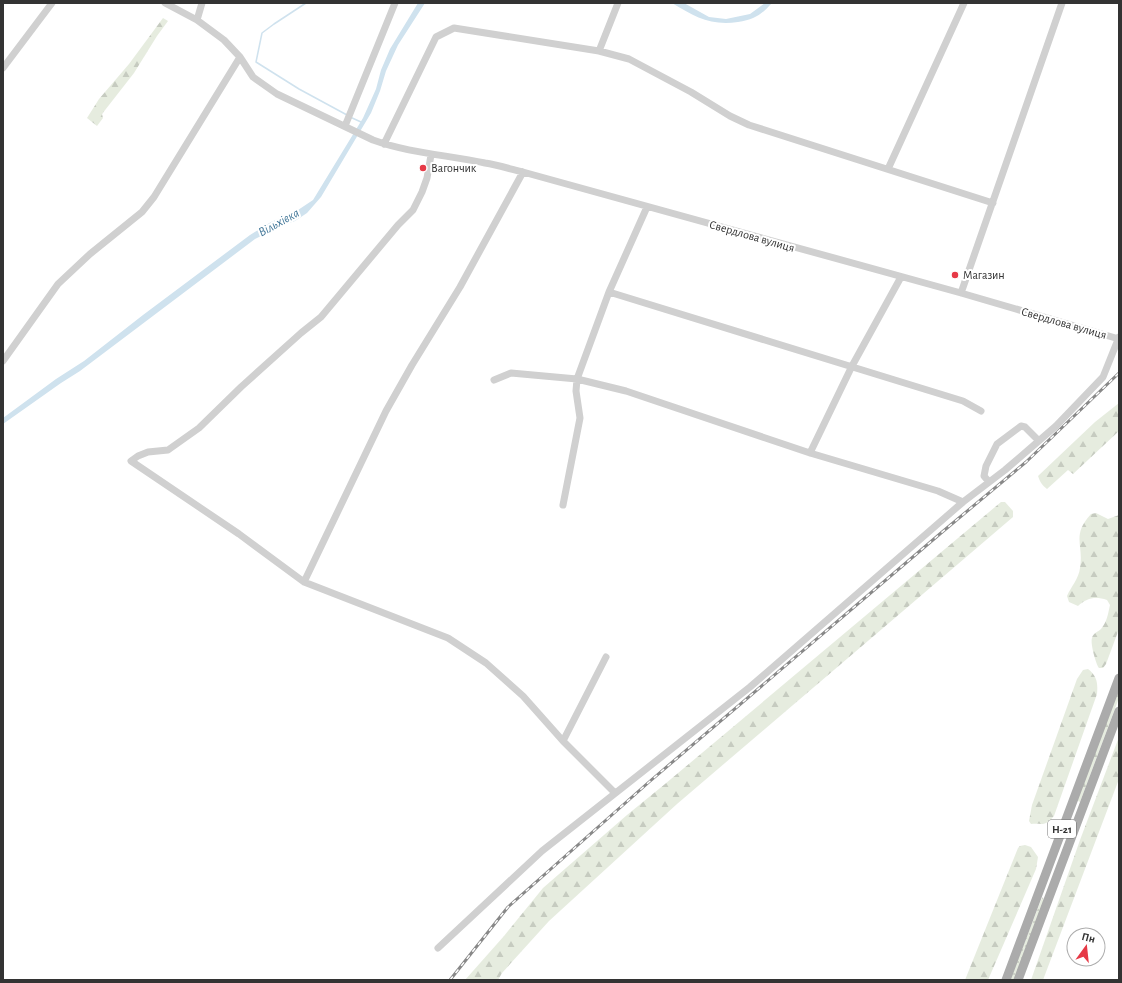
<svg xmlns="http://www.w3.org/2000/svg" width="1122" height="983" font-family="'Alegreya Sans',sans-serif">
  <style>
    .grass { fill: url(#grass-dots) }
    .forest { fill: url(#forest-firs) }
    .water { fill: #cfe2ee }
    .lines { fill: none; stroke-linecap: round; stroke-linejoin: round }
    .stream { stroke: #cfe2ee; stroke-width: 1.5 }
    .minor { stroke: #d0d0d0; stroke-width: 7 }
    .major { stroke: #ababab; stroke-width: 9 }
    .rail-casing { stroke: #888; stroke-width: 3 }
    .rail { stroke: #fff; stroke-width: 1.5; stroke-dasharray: 4.5; stroke-linecap: butt }
    .poi-dot { fill: #e63946; stroke: #fff; stroke-width: 1.5 }
    .labels { text-anchor: middle; dominant-baseline: central; stroke-width: 4; stroke-linejoin: round; paint-order: stroke }
    .shield { fill: #fff; stroke: #707070; stroke-width: 1 }
    .shield-label { font-size: 11px; font-weight: bold; fill: #333 }
    .poi-label { font-size: 12px; fill: #333; stroke: #fff; text-anchor: start }
    .street-label { font-size: 12px; fill: #333; stroke: #fff }
    .water-label { font-size: 13px; font-style: italic; fill: #3f7597; stroke: #fff }
  </style>
  <defs>
    <pattern id="grass-dots" width="8" height="8" patternUnits="userSpaceOnUse"><rect width="8" height="8" fill="#e6ecdf"/><path d="M2 2h.1M6 6h.1" fill="none" stroke="#c6cbc0" stroke-width="1.8" stroke-linecap="round"/></pattern>
    <pattern id="forest-firs" width="22" height="20" patternUnits="userSpaceOnUse"><rect width="22" height="20" fill="#e6ecdf"/><path d="M5 1l3.5 6h-7zM16 11l3.5 6h-7z" fill="#c6cbc0"/></pattern>
  </defs>
  <rect width="100%" height="100%" fill="#fff"/>
  <!-- grass -->
  <path class="grass" d="M1043 897 1044 901 1014 980H1010L1041 900Z"/>
  <!-- forest -->
  <path class="forest" d="M163 18 168 21 157 36 134 73 102 114 103 118 97 126 87 118 99 99 129 64Z
    M1119 403V431L1073 474 1068 470 1047 489C1042 485 1040 482 1038 476L1095 422Z
    M1001 502H1005L1013 511V517L677 804 549 921 502 973 498 980H465L504 936 543 888 627 815 665 784Z
    M1096 513 1108 519 1119 515V629L1106 664 1103 668H1099C1096 664 1090 643 1092 638 1093 633 1098 632 1101 629 1107 622 1108 614 1110 605L1107 600C1095 596 1087 598 1078 606L1069 602 1067 596C1071 587 1079 578 1080 568 1084 544 1071 536 1091 514Z
    M1088 669C1097 676 1098 683 1097 694L1054 816C1045 827 1043 823 1031 824L1029 821 1032 805 1077 679 1083 670Z
    M1119 688V698L1080 802 1078 801V798Z
    M1119 737V779L1043 980H1031L1080 840Z
    M1025 845 1031 847 1038 857 1036 869 988 980H965L1018 848 1020 846Z"/>
  <!-- water -->
  <path class="water" d="M418 3H425L398 45 386 71 380 91 371 113 321 197 307 213 295 221 281 226 255 239 80 371 61 383 3 424V418L56 379 84 361 143 315 250 235 271 222 298 210 313 200 363 118 376 89 381 70 390 49Z
    M672 3H684L709 17 726 19 750 14 765 3H772C761 15 755 19 738 22 711 26 695 17 672 3Z"/>
  <g class="lines">
    <!-- stream -->
    <path class="stream" d="M306 3 274 24 262 33 256 62 299 89 347 115
      M350 117 361 122"/>
    <!-- minor -->
    <path class="minor" d="M165 3 197 20 224 40 240 57 253 77 277 94 373 140C409 153 447 155 485 163 498 165 510 169 523 172L961 293 1119 339
      M197 20 202 3
      M599 51 618 3
      M3 68 52 3
      M345 126 395 3
      M384 144 436 37 454 28 599 51 629 59 691 92 730 116 749 125 993 203
      M431 155 427 178 422 192 413 210 398 225 321 317 301 333 241 387 199 428 168 450 148 452 138 456 131 461 239 534 304 582 448 638 486 663 523 696 563 741 615 793
      M888 169 964 3
      M609 292 963 401 981 411
      M961 293 1062 3
      M3 361 58 284 90 254 142 212 154 197 240 57
      M494 380 511 373 577 379 626 391 810 453 938 491 963 502
      M810 453 852 366 901 277
      M989 482 984 476 986 466 997 444 1021 426 1025 427 1038 440
      M563 505 580 418 576 391 577 379 609 292 647 207
      M304 582 386 411 412 365 460 287 523 172
      M563 741 606 657
      M438 948 542 851 750 687 963 502 1005 470 1056 426 1103 377 1119 337"/>
    <!-- major -->
    <path class="major" d="M1006 980 1119 678
      M1018 980 1119 711"/>
    <!-- rail casing -->
    <g class="rail-casing">
      <path id="rail" d="M450 980 508 907 649 782 941 533 1026 462 1119 373"/>
    </g>
    <!-- rail -->
    <use href="#rail" class="rail"/>
  </g>
  <!-- markers -->
  <g class="poi-dot">
    <circle cx="423" cy="168" r="4"/>
    <circle cx="955" cy="275" r="4"/>
  </g>
  <g class="labels">
    <!-- shield labels -->
    <rect class="shield" x="1048" y="820" width="28" height="18" rx="3"/>
    <g class="shield-label">
      <text x="1062" y="829">Н-21</text>
    </g>
    <!-- poi labels -->
    <g class="poi-label">
      <text x="431" y="168">Вагончик</text>
      <text x="963" y="275">Mагазин</text>
    </g>
    <!-- street labels -->
    <g class="street-label">
      <text transform="translate(752 236) rotate(16)">Свердлова вулиця</text>
      <text transform="translate(1064 323) rotate(16)">Свердлова вулиця</text>
    </g>
    <!-- water labels -->
    <g class="water-label">
      <text transform="translate(279 223) rotate(-29)">Вільхівка</text>
    </g>
  </g>
  <!-- border -->
  <rect width="1122" height="983" fill="none" stroke="#333333" stroke-width="8"/>
  <!-- north arrow -->
  <g transform="translate(1086 947) rotate(15)"><circle r="19" fill="#ffffff" stroke="#adadad"/>
  <path d="M0-3L7 15L0 10L-7 15Z" fill="#e63946"/>
  <text y="-6" font-size="11" font-weight="bold" text-anchor="middle" fill="#333333">Пн</text>
  </g>
</svg>
